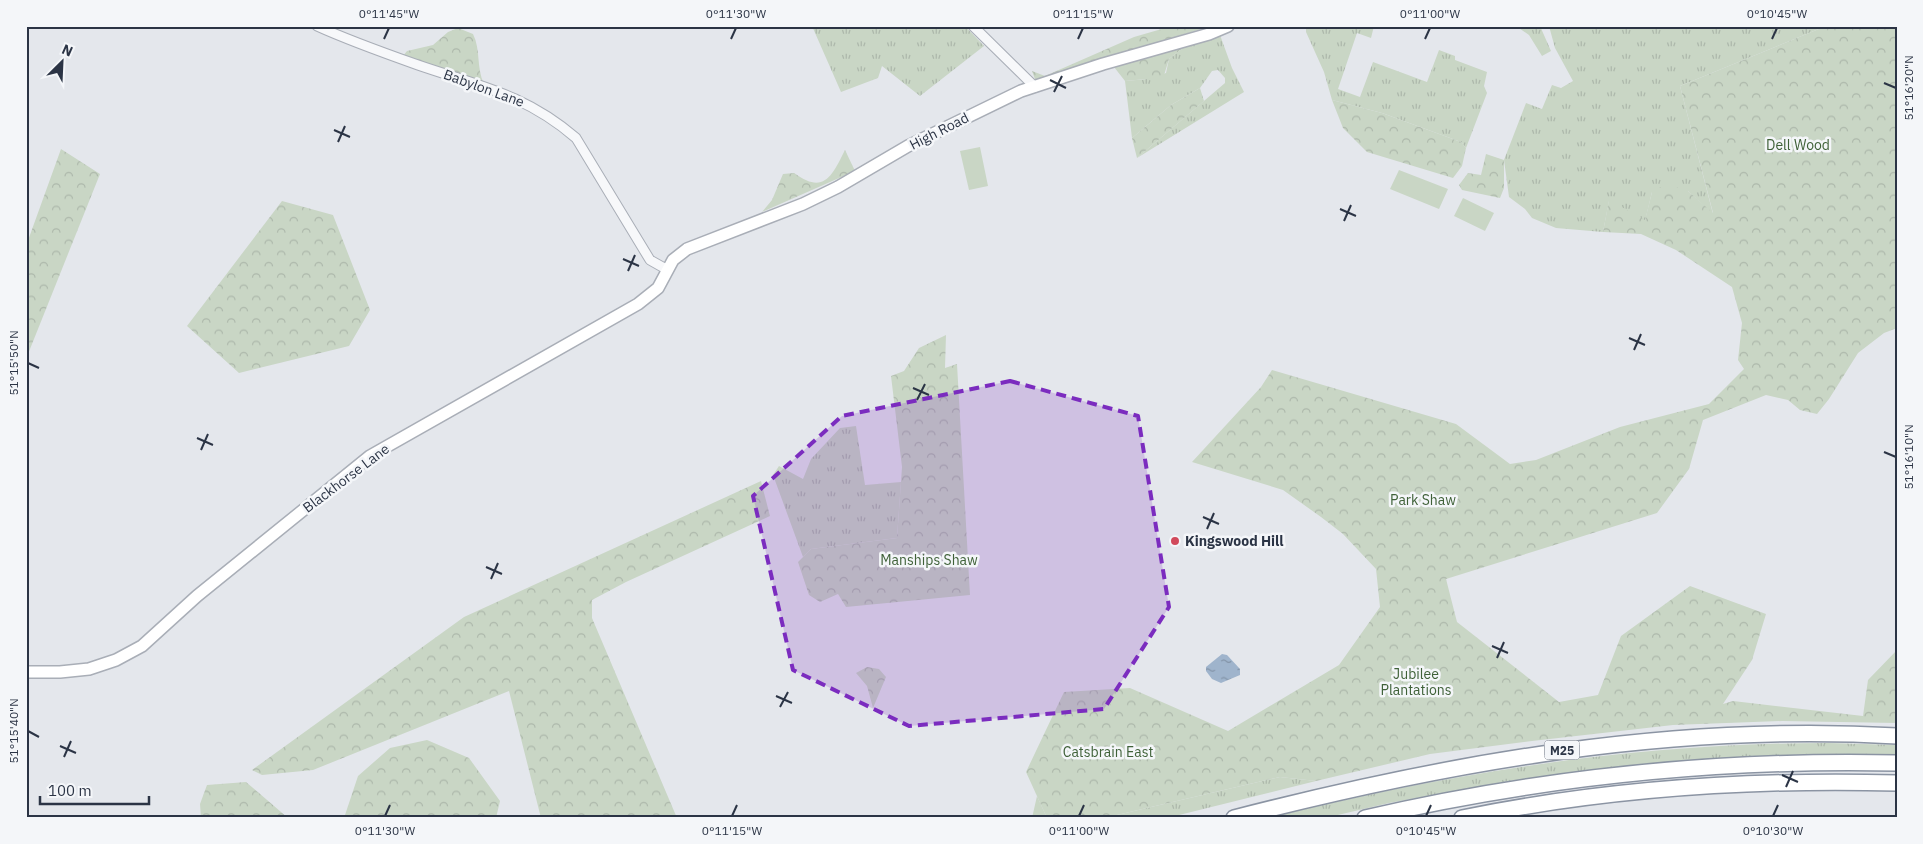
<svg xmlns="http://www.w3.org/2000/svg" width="1923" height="844" font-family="'IBM Plex Sans',sans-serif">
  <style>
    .grass { fill: url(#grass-tufts) }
    .forest { fill: url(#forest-crowns) }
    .pitch { fill: #c9d6c5 }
    .water { fill: url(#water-ripples) }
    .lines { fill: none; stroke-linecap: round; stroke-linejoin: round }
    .street-casing { stroke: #a9aeb7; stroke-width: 11 }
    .secondary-casing { stroke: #a9aeb7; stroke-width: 14 }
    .highway-casing { stroke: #8b94a3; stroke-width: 18 }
    .street { stroke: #f7f8fa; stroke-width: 9 }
    .secondary { stroke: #fff; stroke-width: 11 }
    .highway { stroke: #fff; stroke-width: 15 }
    .marked { fill: #7b2cbf; fill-opacity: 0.2; stroke: #7b2cbf; stroke-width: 4; stroke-dasharray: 10 6; stroke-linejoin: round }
    .ticks { fill: none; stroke: #2b3445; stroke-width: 2 }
    .poi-dot { fill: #d1495b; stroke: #f4f6f9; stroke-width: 2 }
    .labels { text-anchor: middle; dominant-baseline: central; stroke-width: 5; stroke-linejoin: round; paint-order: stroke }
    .shield { fill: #f4f6f9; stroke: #676e7b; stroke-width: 1 }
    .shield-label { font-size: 12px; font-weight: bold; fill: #2b3445 }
    .street-label { font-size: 14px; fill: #2b3445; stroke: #f4f6f9 }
    .park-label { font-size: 14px; fill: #3f6138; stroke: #f4f6f9 }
    .poi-label { font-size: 14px; font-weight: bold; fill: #2b3445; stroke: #f4f6f9; text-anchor: start }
    .neatline { fill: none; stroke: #2b3445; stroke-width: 2 }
    .ticks-label { font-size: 12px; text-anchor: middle; fill: #2b3445 }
  </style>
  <defs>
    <pattern id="grass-tufts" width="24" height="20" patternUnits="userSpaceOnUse" patternTransform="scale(1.25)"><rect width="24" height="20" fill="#c9d6c5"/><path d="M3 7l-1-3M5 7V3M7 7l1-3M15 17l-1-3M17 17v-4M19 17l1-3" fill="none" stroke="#adb8ab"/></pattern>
    <pattern id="forest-crowns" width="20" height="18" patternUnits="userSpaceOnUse" patternTransform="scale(1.25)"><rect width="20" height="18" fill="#c9d6c5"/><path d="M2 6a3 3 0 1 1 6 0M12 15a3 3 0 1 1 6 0" fill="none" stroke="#adb8ab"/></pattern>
    <pattern id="water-ripples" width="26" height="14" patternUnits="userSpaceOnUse" patternTransform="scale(1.25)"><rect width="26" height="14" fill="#9fb4cc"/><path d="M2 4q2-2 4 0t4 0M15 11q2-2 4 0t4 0" fill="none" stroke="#8293a7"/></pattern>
  </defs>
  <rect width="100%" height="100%" fill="#e4e7ec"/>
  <!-- grass -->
  <path class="grass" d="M812 26H965L984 46 920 96 882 66 878 78 841 92Z
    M1306 26H1374L1371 38 1357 33 1338 89 1360 97 1373 62 1427 82 1439 50 1455 56V60L1487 72 1484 86 1487 93 1466 148 1461 142 1382 113 1332 100 1324 72 1306 32Z
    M1516 26H1540L1551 51 1542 56 1529 35Z
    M1549 26H1826L1680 86 1713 214 1688 191 1652 192 1645 221 1609 201 1603 232 1556 228 1532 218 1525 209 1509 197 1504 160 1526 103 1542 109 1552 85 1561 88 1573 81 1555 48Z
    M1220 35 1232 68 1244 92 1137 158 1225 83V78L1218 70 1212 71 1200 88 1171 105 1132 138 1125 81 1147 79 1166 73 1169 59 1188 44Z
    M856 426 865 485 901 482 897 538 811 549 803 557 773 475 779 466 803 479 811 459 840 428Z
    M1828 743 1897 745V754L1790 755 1669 762 1509 781 1389 803 1325 818H1269C1453 772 1638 743 1828 743Z
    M1280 777 1316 781 1167 818H1104Z
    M1037 796 1047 818H1032Z"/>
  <!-- forest -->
  <path class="forest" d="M1172 26H1211L1109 57 1036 82 1032 71 1045 76 1134 37Z
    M1826 26H1897V328L1884 333 1858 353 1829 399 1817 414 1800 410 1788 400 1766 395 1703 420 1689 469 1657 513 1446 579 1457 622 1559 702 1598 695 1621 636 1690 586 1766 614 1752 660 1723 704 1733 701 1863 716 1868 680 1897 650V723L1782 721 1673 725 1532 741 1430 754 1316 781 1280 777 1104 818H1047L1026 772 1064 692 1130 688 1228 731 1339 665 1380 607 1376 569 1343 534 1321 517 1283 490 1192 462 1261 387 1272 370 1456 424 1510 464 1536 460 1620 427 1709 404 1744 369 1738 360 1742 323 1732 287 1676 250 1641 234 1603 232 1609 200 1645 220 1652 192 1666 184 1688 191 1713 213 1680 86Z
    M458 28 473 34C481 50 476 67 484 84L403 56 407 51 433 45 448 32Z
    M1188 44 1169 59 1161 85 1147 79 1125 81 1114 67Z
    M1200 88 1204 101 1137 158 1132 138 1171 105Z
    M1332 100 1382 113 1461 142 1466 148 1462 166 1453 178 1367 152 1343 128Z
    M61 149 100 174 26 359V246Z
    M845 150 855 171 762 212 772 200 783 174 794 173C824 195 832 176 845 150Z
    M1486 154 1504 160V188L1500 198 1462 190 1459 185 1468 173 1481 175Z
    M282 201 333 215 370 310 349 346 239 373 187 326Z
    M946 335 945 368 957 364 970 595 846 607 838 594 820 602 809 595 798 562 811 549 897 538 902 467 891 376 904 371 919 348Z
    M761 481 770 516 626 582 592 600V618L677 818H541L509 691 313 770 262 775 252 770 464 617Z
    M867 667 879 669 886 677 873 708 867 686 856 673Z
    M427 740 469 758 500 801 496 818H344L358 776 390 748Z
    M246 782 288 818H201L200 804 207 785Z"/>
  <!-- pitch -->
  <path class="pitch" d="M980 147 988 186 969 190 960 151Z
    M1399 170 1448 189 1439 209 1390 189Z
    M1463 198 1494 213 1485 231 1454 216Z"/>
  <!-- water -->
  <path class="water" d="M1222 654 1227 655 1240 669V675L1221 683 1212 679 1206 671V667Z"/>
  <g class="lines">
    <!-- street casing -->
    <g class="street-casing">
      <path id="street" d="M317 26C350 41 384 53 418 65 479 86 525 94 576 138L650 260 666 269
        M973 26 1035 87"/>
    </g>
    <!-- secondary casing -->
    <g class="secondary-casing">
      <path id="secondary" d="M26 672H60L89 669 116 660 142 646 197 596 370 456 638 304 658 288 673 260 687 249 803 204 838 187 908 146 1021 91 1103 64 1209 34 1228 26"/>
    </g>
    <!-- highway casing -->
    <g class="highway-casing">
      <path id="highway" d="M1234 818C1451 762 1672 723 1897 736
        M1365 818C1538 778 1719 759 1897 763
        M1462 818C1604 789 1752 779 1897 783"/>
    </g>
    <!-- street -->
    <use href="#street" class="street"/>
    <!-- secondary -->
    <use href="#secondary" class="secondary"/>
    <!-- highway -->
    <use href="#highway" class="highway"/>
  </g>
  <!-- marked area -->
  <path class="marked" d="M1010 381 1138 416 1169 607 1104 709 909 726 793 670 753 496 842 416Z"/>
  <!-- ticks -->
  <path class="ticks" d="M384 39 389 28M731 39 736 28M1078 39 1083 28M1425 39 1430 28M1772 39 1777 28M1050 80 1066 88M1884 83 1896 88M1054 92 1062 76M334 130 350 137M338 142 345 126M1340 209 1356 216M1344 221 1351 205M623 259 639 266M628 271 635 255M1629 338 1645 345M1634 350 1641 334M28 363 39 368M913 388 929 395M917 400 925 384M197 438 213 445M201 450 208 434M1884 452 1896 457M1203 517 1219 524M1207 529 1214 513M486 567 502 574M491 579 498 563M1492 646 1508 653M1497 658 1504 642M776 696 792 703M780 707 788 692M28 731 39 737M60 746 76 753M64 757 71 741M1782 775 1798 782M1786 787 1793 771M385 816 390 805M732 816 737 805M1079 816 1084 805M1426 816 1431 805M1773 816 1778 805"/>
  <!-- markers -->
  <circle class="poi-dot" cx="1175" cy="541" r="5"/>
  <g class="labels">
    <!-- shield labels -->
    <rect class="shield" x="1544.5" y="740.5" width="35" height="19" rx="4"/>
    <g class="shield-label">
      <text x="1562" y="750">M25</text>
    </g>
    <!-- street labels -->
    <g class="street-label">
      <text transform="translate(484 88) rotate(20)">Babylon Lane</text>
      <text transform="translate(939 131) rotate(-27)">High Road</text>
      <text transform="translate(346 478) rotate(-37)">Blackhorse Lane</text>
    </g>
    <!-- park labels -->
    <g class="park-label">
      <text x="1798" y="145">Dell Wood</text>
      <text x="1423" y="500">Park Shaw</text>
      <text x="929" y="560">Manships Shaw</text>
      <text x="1416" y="674">Jubilee<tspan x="1416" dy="16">Plantations</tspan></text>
      <text x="1108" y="752">Catsbrain East</text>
    </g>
    <!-- poi labels -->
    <g class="poi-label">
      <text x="1185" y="541">Kingswood Hill</text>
    </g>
  </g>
  <!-- border -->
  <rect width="1923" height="844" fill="none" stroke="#f4f6f9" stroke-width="55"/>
  <!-- north arrow -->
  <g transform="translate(62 62) rotate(24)" stroke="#f4f6f9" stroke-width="4" paint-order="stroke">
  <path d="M0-4L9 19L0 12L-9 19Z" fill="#2b3445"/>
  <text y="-8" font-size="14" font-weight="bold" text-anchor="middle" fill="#2b3445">N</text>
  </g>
  <!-- scale -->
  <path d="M40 796v8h109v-8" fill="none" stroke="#2b3445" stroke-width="2.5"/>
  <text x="48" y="796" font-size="15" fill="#2b3445" stroke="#f4f6f9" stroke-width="4" paint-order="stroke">100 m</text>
  <rect x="28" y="28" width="1868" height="788" class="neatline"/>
  <g class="ticks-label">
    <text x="389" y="18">0°11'45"W</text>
    <text x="736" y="18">0°11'30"W</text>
    <text x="1083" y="18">0°11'15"W</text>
    <text x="1430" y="18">0°11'00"W</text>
    <text x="1777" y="18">0°10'45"W</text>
    <text transform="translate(1909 88) rotate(-90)" y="4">51°16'20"N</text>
    <text transform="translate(14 363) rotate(-90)" y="4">51°15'50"N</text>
    <text transform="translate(1909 457) rotate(-90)" y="4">51°16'10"N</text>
    <text transform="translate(14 731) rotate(-90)" y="4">51°15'40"N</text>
    <text x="385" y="835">0°11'30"W</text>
    <text x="732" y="835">0°11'15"W</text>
    <text x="1079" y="835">0°11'00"W</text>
    <text x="1426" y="835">0°10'45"W</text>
    <text x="1773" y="835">0°10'30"W</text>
  </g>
</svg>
